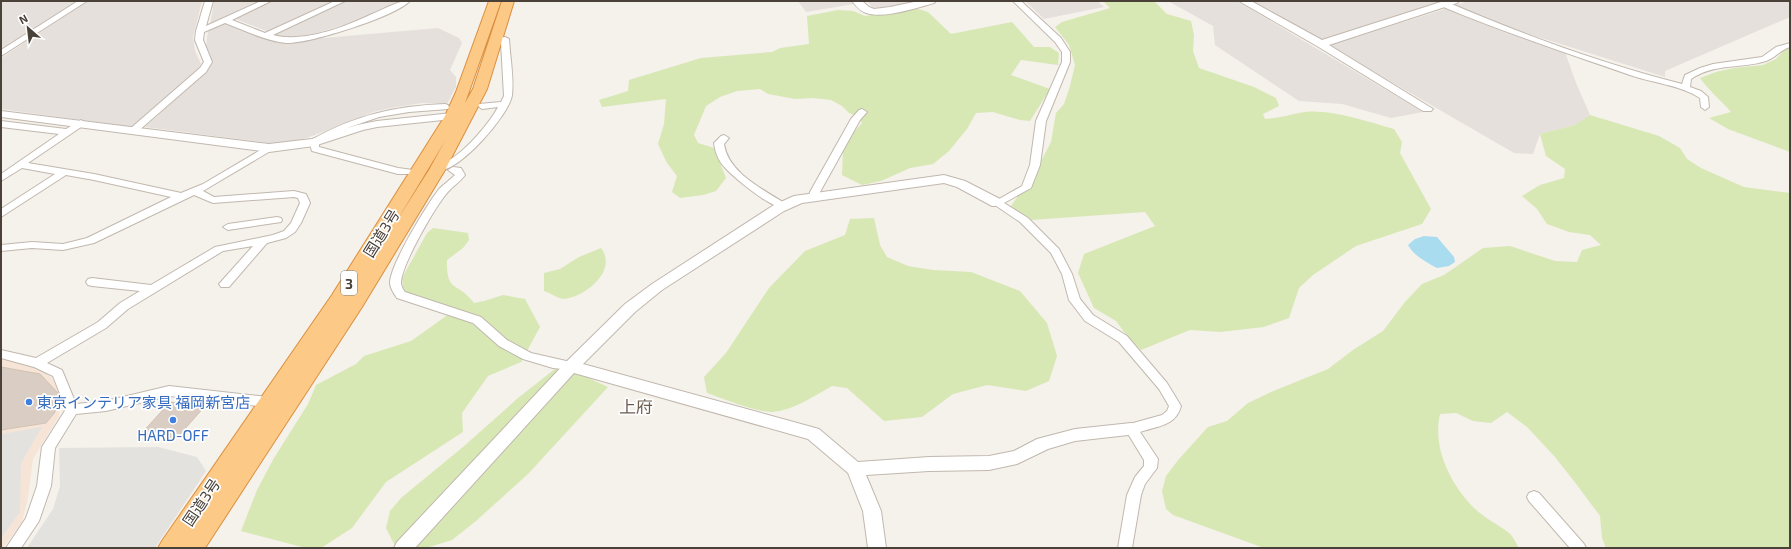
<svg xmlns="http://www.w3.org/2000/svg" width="1791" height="549" font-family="'Exo 2','Noto Sans JP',sans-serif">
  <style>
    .commercial { fill: #f6e5d7 }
    .industrial { fill: #e5e0dc }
    .green { fill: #d7e8b5 }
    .parking { fill: #e4e2df }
    .water { fill: #aadcf0 }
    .building { fill: #dacec4; stroke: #d2c2b4 }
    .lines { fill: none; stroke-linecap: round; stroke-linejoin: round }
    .minor-casing { stroke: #c1b8ae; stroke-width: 2 }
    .tertiary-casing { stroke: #c1b8ae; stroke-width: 2 }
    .trunk-casing { stroke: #db8f3f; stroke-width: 2 }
    .minor { fill: #fff; fill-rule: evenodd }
    .tertiary { fill: #fff; fill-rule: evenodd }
    .trunk { fill: #fcc986; fill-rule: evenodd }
    .shop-dot { fill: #3f7fe0; stroke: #fff; stroke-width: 1.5 }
    .labels { text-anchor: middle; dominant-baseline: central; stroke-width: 3.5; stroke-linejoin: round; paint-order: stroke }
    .shield { fill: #fff; stroke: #807a74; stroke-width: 1 }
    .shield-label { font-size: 14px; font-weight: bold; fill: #4a4139 }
    .street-label { font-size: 15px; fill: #4a4139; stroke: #fff }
    .shop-label { font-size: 15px; fill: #366cbe; stroke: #fff; text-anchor: start }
    .quarter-label { font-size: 17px; fill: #6c5d50; stroke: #fff }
  </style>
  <rect width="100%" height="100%" fill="#f5f1eb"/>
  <!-- commercial -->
  <path class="commercial" d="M1 357 35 366 53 379 61 395 59 416 33 459 28 498 22 522 3 548H1Z"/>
  <!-- industrial -->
  <path class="industrial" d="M1 1H80L1 52Z
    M88 1H202L193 37 195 51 201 64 196 73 133 127 1 109V58Z
    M214 1H262L210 25Z
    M271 1H336L269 32 233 18Z
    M345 1H401L375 15 310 35 286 38 274 34Z
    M798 1H851L854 4 806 12Z
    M867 1H918L880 9 873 8Z
    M1025 1H1097L1104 7 1044 19Z
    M1168 1H1237L1423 112 1391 118 1342 104 1299 101 1215 45 1213 26Z
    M1252 1H1444L1325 39 1316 38Z
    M1468 1H1790V17L1665 71V77L1516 30 1457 7 1456 5Z
    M1445 9H1451L1509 33 1565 52 1576 83 1590 115 1576 125 1540 134 1533 154 1514 153 1331 47 1333 44Z
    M224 23 278 42 438 28 459 38 462 43 450 70 456 77V87L447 104 422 103 396 107 373 112 315 135 294 142 268 143 145 127 207 71 213 62 206 47 208 30Z"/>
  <!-- green -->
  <path class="green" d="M1103 1H1154L1167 14 1191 21 1194 35 1193 51 1199 68 1254 87 1276 98 1279 106 1263 114 1265 119C1280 118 1292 114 1305 112 1330 109 1369 122 1394 129L1402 142 1400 153 1431 209 1422 224 1356 246 1313 275 1299 288 1289 318 1264 327 1220 332 1190 330 1141 350 1127 336 1116 321 1094 308 1078 273 1084 254 1155 226 1145 212 1031 220 1011 206 1038 167 1051 142 1056 113 1064 104 1070 86 1075 65 1069 45 1055 27 1062 22 1110 8Z
    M915 8 928 12 951 34 1012 22 1034 47H1050L1059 53 1058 65 1021 60 1011 75 1050 89 1030 121 1020 120 993 112 976 113 967 129 949 151 933 164 910 168 881 181 862 185 842 175 843 149 853 133 862 123 859 117 849 113 842 106 831 100 813 98 795 99 768 94 760 89 737 91 720 97 706 106 694 135 698 143 714 148 726 178 716 191 703 195 680 198 672 192 677 176 667 163 658 144 664 124 666 99 602 107 599 100 628 91 629 80 701 58 772 52 780 48 809 44 807 16 838 10 853 11 865 16Z
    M1790 48V152L1728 129 1709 118 1731 112C1721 100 1709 91 1700 78L1716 72 1734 68 1763 65 1776 59 1784 50Z
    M1590 115 1659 136 1680 148 1687 159 1701 168 1744 187 1790 193V548H1606L1602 538 1600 516 1577 485 1555 457 1527 427 1507 412 1491 423 1473 421 1456 413 1440 414C1432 448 1451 485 1474 508 1484 518 1498 524 1509 533 1513 536 1516 543 1519 548H1264L1173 515 1166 509 1162 491 1166 476 1179 459 1208 427 1227 421 1248 403 1271 392 1328 369 1353 350 1383 331 1405 302 1422 284 1444 275 1483 248 1510 246 1555 261 1577 262 1582 250 1601 245 1590 235 1569 232 1547 224 1537 209 1522 196 1540 185 1564 178 1565 169 1546 156 1540 134 1575 125Z
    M874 218 880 245 887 257 908 266 933 270 971 272 1020 291 1047 323 1057 356 1049 381 1026 391 987 385 953 394 922 417 884 421 847 388 832 386C814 396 794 410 773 412 759 413 721 398 707 393L704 377 726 353 769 288 805 251 845 235 850 219Z
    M433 228 468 233 469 240 463 248 447 260C446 294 458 281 474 303L484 301 503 295 525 299 540 327 521 362 488 376 462 413 463 432 386 482 352 528 321 548H306L241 531 257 490 274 458 308 404 316 385 356 364 364 356 411 341 449 314 441 303 418 301 404 294 402 278 427 233Z
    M601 248C618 270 586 297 564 299 559 299 550 293 544 291V273L560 269 579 257Z
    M560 365 608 387 528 474 476 521 452 540 426 548H398L395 546 386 528 390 511 401 498 463 447 518 398Z"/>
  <!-- parking -->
  <path class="parking" d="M42 427 21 463 20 512 1 538V434Z
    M158 447 197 457 206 471 155 548H27L53 509 60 486 59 448Z"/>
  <!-- water -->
  <path class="water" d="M1424 236 1437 237 1454 257 1455 262 1449 266 1437 268C1426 262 1414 256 1408 245L1415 239Z"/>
  <!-- building -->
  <path class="building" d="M1 367 40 374 58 393 55 412 46 423 1 430Z
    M170 402 205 406 176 439 140 435Z"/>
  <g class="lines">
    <!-- minor casing -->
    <g class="minor-casing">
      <path id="minor" d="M78 1H87L1 56V50Z
        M205 1H213L206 26 261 1H271L232 20 265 33 335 1H345L273 35C303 43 345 27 372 14 385 9 396 1 410 1 394 17 309 44 286 43 265 41 244 30 225 23L204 32 203 40 212 62 206 72 137 132H131L129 130 131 128 200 68 204 62 195 40 196 31Z
        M1013 1H1021L1061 38 1070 52V62L1046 121 1040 165 1031 188 1004 203 1028 218 1059 249 1072 274 1080 299 1093 315 1127 336 1167 383 1181 406C1176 426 1157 426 1140 432L1158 459 1157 468 1145 484 1141 495 1132 548H1118L1127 495 1135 477 1144 466V460L1125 429 1126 425 1162 415 1167 411 1169 406 1159 389 1119 342 1085 321 1069 300 1062 274 1051 253 1020 222 992 203 1022 186 1030 165 1036 121 1062 62V52L1055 42Z
        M1441 2H1447C1521 34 1603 64 1682 84L1685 75 1700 68 1713 64 1762 57 1776 47 1790 43V47C1780 50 1775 58 1766 61 1741 69 1714 63 1691 79L1690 87 1701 91 1708 97 1709 107 1705 110 1701 107 1700 98C1680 85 1653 83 1630 75 1567 53 1503 32 1441 6Z
        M505 37 509 39C510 56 514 78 512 95 510 114 457 175 437 170L435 168 437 166C441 164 447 162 451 159 467 149 489 124 498 107L482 109 478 106 479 104 501 102 504 96 501 42H496L492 40 493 38Z
        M445 104 448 105 449 107 448 109 409 112 379 117 350 127 319 143V147L398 168 413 170 415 172 413 174H398L312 151 309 142 311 140C356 115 394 106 445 104Z
        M862 109 867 112 860 120 820 192 818 199H810L809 197 810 192 851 119 859 110Z
        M81 120 86 123 84 125 28 163 94 174 181 193 203 184 269 145 272 146 274 148 272 150 203 191 214 197 294 191 306 194 310 203 301 223 295 232 286 238 267 243 229 287H221L219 284 253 246 223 251 128 309 106 328 47 363 62 370 76 404 106 401 169 386 268 397 272 399 274 402 272 405 268 407 169 396 106 411 76 414 55 448 51 486 39 521 21 548H6L26 518 37 486 42 447 66 409 53 376 34 367 1 358V350L36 358 98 322 120 303 140 291 92 286 88 285 86 282 88 279 92 278 151 285 215 247 273 235 284 231 291 223 300 203 298 198 294 197 213 203 194 195 94 243 63 250 32 248 1 251V245L32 242 63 244 87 238 171 197 94 180 66 175 1 217V209L55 174 22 168 1 181V174L59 134 1 127V121L66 129Z
        M724 135 729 138 724 144C728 173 763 189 786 204L787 206 786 208C773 211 729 174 721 163 717 157 715 151 714 143L721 136Z
        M453 167 461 168 465 175C460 182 453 186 447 193 435 207 400 267 401 284 402 287 403 290 405 292L481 317 507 340 531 353 575 363 577 366 575 369 571 370 553 368 523 359 499 346 473 323 397 298C394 294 391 289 390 284 389 266 427 205 439 189 444 184 450 180 455 175L448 170Z
        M277 217 281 218 282 220 281 222 228 230 223 227 228 224Z
        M1534 491 1539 493 1584 544 1586 548H1570L1529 501 1527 497 1529 493Z"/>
    </g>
    <!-- tertiary casing -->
    <g class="tertiary-casing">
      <path id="tertiary" d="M852 1H862L869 7 874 9 890 7 919 1H936L934 3C916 8 884 19 866 13 860 11 856 6 852 1Z
        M1239 1H1251L1322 40 1444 1H1459L1457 3 1329 45 1433 109 1431 111H1423L1317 46Z
        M1 111 269 144 312 139 357 125 377 121 452 113 458 116 452 119 377 127 363 130 314 146 269 152 1 117Z
        M944 175 965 181 1002 200 1003 203 1002 206H992L957 187 944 183 802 203 784 211 662 290 635 312 583 364 819 429 858 462 929 457 989 456 1014 451 1037 439 1075 429 1131 423 1137 424 1139 429 1137 434 1075 441 1048 449 1017 464 989 470 929 471 866 475 881 511 886 548H868L863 511 848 473 808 439 574 373 415 548H394L397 542 566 362 625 304 652 284 774 205 794 196Z"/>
    </g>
    <!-- trunk casing -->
    <g class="trunk-casing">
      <path id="trunk" d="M489 1H501L465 103 473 89 502 1H514L487 89 445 170 362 307 205 548H158L162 541 332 295 445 116 456 92ZM445 141 429 170 396 222Z"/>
    </g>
    <!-- minor -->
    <use href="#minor" class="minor"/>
    <!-- tertiary -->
    <use href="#tertiary" class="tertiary"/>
    <!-- trunk -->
    <use href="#trunk" class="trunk"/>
  </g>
  <!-- markers -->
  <g class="shop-dot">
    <circle cx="29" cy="402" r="4"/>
    <circle cx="173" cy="420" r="4"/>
  </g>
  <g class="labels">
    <!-- shield labels -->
    <rect class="shield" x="341" y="271" width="16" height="24" rx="3"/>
    <g class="shield-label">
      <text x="349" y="283">3</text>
    </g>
    <!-- street labels -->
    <g class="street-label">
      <text transform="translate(381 233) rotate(-58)">国道3号</text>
      <text transform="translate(201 502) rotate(-56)">国道3号</text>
    </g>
    <!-- shop labels -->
    <g class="shop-label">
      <text x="37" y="402">東京インテリア家具 福岡新宮店</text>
      <text x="173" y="435" text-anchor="middle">HARD-OFF</text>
    </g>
    <!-- quarter labels -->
    <g class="quarter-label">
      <text x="636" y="406">上府</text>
    </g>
  </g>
  <!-- border -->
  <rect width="1791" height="549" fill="none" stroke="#4a4139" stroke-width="4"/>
  <!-- north arrow -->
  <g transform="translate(28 28) rotate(332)" stroke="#ffffff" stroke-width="3" paint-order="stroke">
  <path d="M0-3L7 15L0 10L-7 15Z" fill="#4a4139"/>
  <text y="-6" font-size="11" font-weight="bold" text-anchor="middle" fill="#4a4139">N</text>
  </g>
</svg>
